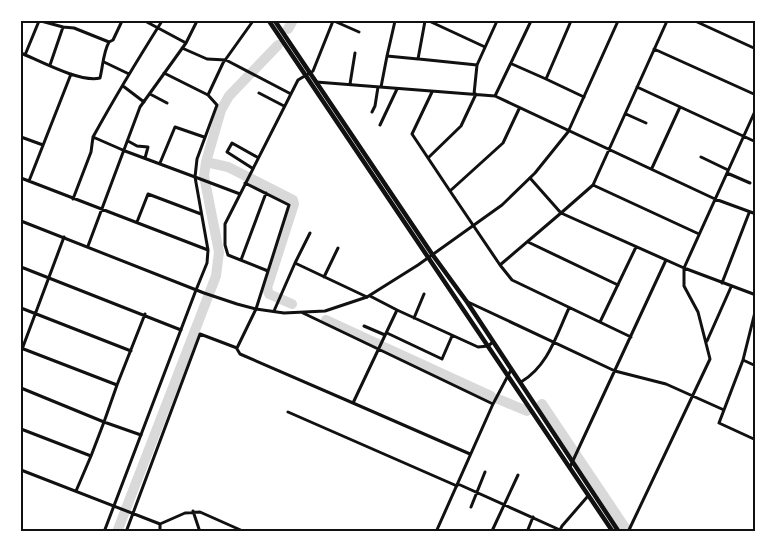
<svg xmlns="http://www.w3.org/2000/svg" width="777" height="553" font-family="'Work Sans',sans-serif">
  <style>
    .lines { fill: none; stroke-linecap: round; stroke-linejoin: round }
    .river { stroke: #d9d9d9; stroke-width: 10 }
    .minor { stroke: #111; stroke-width: 3 }
    .tertiary { stroke: #111; stroke-width: 3 }
    .primary { stroke: #111; stroke-width: 4.5 }
    .neatline { fill: none; stroke: #111; stroke-width: 2 }
  </style>
  <rect width="100%" height="100%" fill="#fff"/>
  <g class="lines">
    <!-- river -->
    <path class="river" d="M288 29 292 22
      M206 162 228 167 293 200 294 204 267 288 269 294 292 304
      M326 320 378 344
      M384 347 491 396
      M498 399 527 411
      M541 405 542 404 628 532
      M117 532 216 276 219 252 204 176 206 162 221 110 229 96 278 45"/>
    <!-- minor -->
    <path class="minor" d="M41 21 63 27 74 28 109 42 113 40 122 21
      M145 21 186 43 197 21
      M334 21 359 32
      M429 21 485 47
      M571 21 546 79 584 97
      M695 21 756 49
      M182 48 207 59 226 60 291 94
      M654 49 756 95
      M21 53C40 61 81 83 100 78 103 66 103 53 109 42
      M25 55 39 21
      M387 56 395 21
      M419 59 477 65
      M104 62 129 74
      M512 64 546 79
      M50 65 63 27
      M164 73 208 95
      M316 82 495 96 715 199 756 214
      M350 84 355 53
      M123 86 144 102
      M381 87 387 56 418 59 425 21
      M637 87 756 142
      M432 92 412 134 450 191
      M259 93 284 106
      M150 94 167 103
      M474 94 477 65 497 21
      M495 96 531 21
      M519 109 503 143 450 191 500 265 561 213 684 268 756 109
      M372 112 375 106 378 87
      M626 114 646 123
      M380 125 397 89
      M21 137 43 145
      M93 137C115 97 138 59 162 21
      M128 141 137 146 148 147 145 158
      M701 157 728 170
      M428 158 461 126 476 94
      M160 163 175 127 204 137
      M252 168 227 152 232 143 257 157
      M652 168 680 107
      M727 173 750 183
      M21 178 208 250 207 263 196 290
      M530 178 561 213 593 185 667 21
      M29 181 71 74
      M593 185 699 234
      M73 199 91 152 93 137 125 151 195 177 197 159 217 105 208 95 223 63 253 21
      M137 222 148 194 201 214
      M528 242 618 285
      M88 246 140 107 186 43
      M208 250 195 177 240 194
      M241 260 266 193
      M295 263 310 233
      M500 265 512 280 631 337
      M21 267 181 330
      M268 271 228 255 225 245V224L298 80 313 71 333 21
      M324 277 338 248
      M722 283 749 213
      M468 302 615 371 666 384 724 410
      M21 308 131 351
      M756 308 743 360 719 423 756 440
      M397 310 478 347 488 346 493 342
      M274 311 295 263 367 297
      M303 313 493 404
      M414 318 424 294
      M600 322 636 247
      M364 326 385 335
      M387 333 442 359 452 336
      M707 341 731 287
      M21 348 117 385 145 314
      M237 349 240 354 353 403 397 310 370 296
      M21 352 64 237
      M743 360 756 366
      M521 382C548 366 556 336 569 308
      M21 388 104 422 117 385
      M353 403 470 454
      M288 412 457 486
      M21 429 91 456 104 422 141 435
      M570 467 666 260
      M21 470 160 524 185 513 200 512 245 532
      M458 484 560 530
      M76 491 91 456
      M471 507 485 472
      M193 511 200 532
      M492 531 518 475
      M126 532 200 334 237 348 256 309 289 205 245 183
      M160 532V524
      M436 532 493 404 511 370
      M527 532 533 517
      M559 532 562 526 588 496
      M628 532 710 359 698 312 684 286V268L756 295"/>
    <!-- tertiary -->
    <path class="tertiary" d="M21 221 204 293 237 304 256 309 284 313 325 311 367 297 418 265 502 205 535 173 568 132 618 21
      M104 532 196 290"/>
    <!-- primary -->
    <path class="primary" d="M269 21 613 532
      M275 21 432 254 467 302 619 532"/>
  </g>
  <!-- border -->
  <rect width="777" height="553" fill="none" stroke="#ffffff" stroke-width="45"/>
  <rect x="22" y="22" width="732" height="508" class="neatline"/>
</svg>
